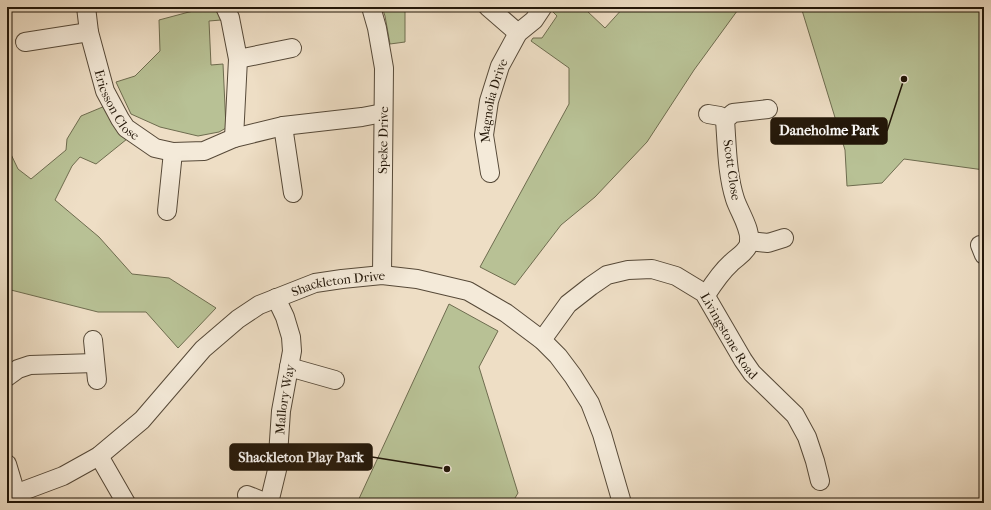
<svg xmlns="http://www.w3.org/2000/svg" width="991" height="510" font-family="'IM FELL French Canon',serif">
  <style>
    .green { fill: #b8c195; stroke: #6e6c4f }
    .lines { fill: none; stroke-linecap: round; stroke-linejoin: round }
    .street-casing { stroke: #564938; stroke-width: 20 }
    .street { stroke: #f4ead9; stroke-width: 18 }
    .labels { text-anchor: middle; dominant-baseline: central; stroke-width: 3.5; stroke-linejoin: round; paint-order: stroke }
    .street-label { font-size: 13px; fill: #231709; stroke: #f4ead9 }
    .leader { fill: none; stroke: #231709; stroke-width: 1.5 }
    .callout-dot { fill: #231709; stroke: #f4ead9; stroke-width: 1.5 }
    .callout { fill: #231709; stroke: #231709; stroke-width: 1.5 }
    .callout-label { font-size: 14px; text-anchor: middle; font-weight: bold; fill: #fff }
  </style>
  <rect width="100%" height="100%" fill="#eedec5"/>
  <filter id="stains"><feTurbulence type="fractalNoise" baseFrequency=".005" numOctaves="4"/><feColorMatrix values="0 0 0 0 .2 0 0 0 0 .09 0 0 0 0 .02 0 0 0 .5 -.17"/></filter>
  <radialGradient id="worn" r=".72"><stop offset=".6" stop-color="#630" stop-opacity="0"/><stop offset="1" stop-color="#630" stop-opacity=".3"/></radialGradient>
  <!-- green -->
  <path class="green" d="M382 7H405V42L390 44 385 16Z
    M552 7H581L587 11 605 28 624 7H740L694 70 647 142 595 197 561 225 515 285 480 267 569 104V68L531 41 533 38H542L557 16 550 9Z
    M801 7H984V170L904 159 882 183 847 186 845 150Z
    M204 9 217 11 221 20 209 21 211 65 223 64 226 128 219 132 198 136 160 127 131 114 116 82 135 76 160 51 159 20 189 12Z
    M105 106 127 139 96 164 80 157 72 166 55 200 99 237 132 274 169 278 216 308 178 348 146 312H98L7 289V146L18 169 31 179 66 150 67 139 81 116Z
    M449 304 498 331 479 367 518 493 512 503H357Z"/>
  <g class="lines">
    <!-- street casing -->
    <g class="street-casing">
      <g id="street">
        <path id="s1" d="M86 7 89 32 105 91 120 119 126 128 155 148 173 152 204 151 234 138 283 126 362 117 383 113"/>
        <path d="M225 7 230 18 238 59 234 138"/>
        <path d="M371 7 377 28 384 68 382 275"/>
        <path d="M488 7 518 33"/>
        <path d="M25 42 89 32"/>
        <path d="M238 59 292 48"/>
        <path d="M708 114 720 116 725 120"/>
        <path d="M283 126 293 193"/>
        <path id="s2" d="M490 173 484 135 489 101 500 66 518 33 534 20 542 8"/>
        <path d="M167 211 173 152"/>
        <path d="M749 241 768 243 784 238"/>
        <path d="M980 245 984 255"/>
        <path d="M706 295C713 284 721 272 731 263 737 257 744 254 748 246 754 233 739 212 735 199 727 174 727 146 725 120L733 113 768 109"/>
        <path d="M93 340 97 380"/>
        <path id="s3" d="M542 340 568 304 591 286 607 275 628 270 652 269 676 276 704 293 743 360 752 373 795 415 807 437 815 461 820 481"/>
        <path d="M289 367 335 380"/>
        <path d="M7 377 18 369 30 365 95 363"/>
        <path d="M99 456 126 503"/>
        <path d="M7 464 16 494"/>
        <path d="M247 495 267 503"/>
        <path id="s4" d="M7 497 63 476 99 456 142 420 203 349 238 319 259 305 315 283 342 279 382 275 417 279 468 291 506 313 542 340 558 356 573 376 590 403 602 434 622 503"/>
        <path id="s5" d="M269 503 277 470 281 411 292 351 291 337 285 317 276 298"/>
      </g>
    </g>
    <!-- street -->
    <use href="#street" class="street"/>
  </g>
  <g class="labels">
    <!-- street labels -->
    <g class="street-label">
      <text stroke="none"><textPath href="#s1" startOffset="104">Ericsson Close</textPath></text>
      <text stroke="none"><textPath href="#s2" startOffset="74">Magnolia Drive</textPath></text>
      <text transform="translate(383 140) rotate(-89)">Speke Drive</text>
      <text transform="translate(732 170) rotate(82)">Scott Close</text>
      <text stroke="none"><textPath href="#s4" startOffset="405">Shackleton Drive</textPath></text>
      <text stroke="none"><textPath href="#s3" startOffset="246">Livingstone Road</textPath></text>
      <text stroke="none"><textPath href="#s5" startOffset="105">Mallory Way</textPath></text>
    </g>
  </g>
  <!-- callouts -->
  <path class="leader" d="M904 79L887 131M447 469L372 457"/>
  <g class="callout-dot">
    <circle cx="904" cy="79" r="4"/>
    <circle cx="447" cy="469" r="4"/>
  </g>
  <g class="callout">
    <rect x="771" y="118" width="116" height="26" rx="4"/>
    <rect x="230" y="444" width="142" height="26" rx="4"/>
  </g>
  <g class="callout-label">
    <text x="829" y="135">Daneholme Park</text>
    <text x="301" y="462">Shackleton Play Park</text>
  </g>
  <!-- margin -->
  <rect width="991" height="510" fill="none" stroke="#eedec5" stroke-width="24"/>
  <rect x="8" y="8" width="975" height="494" fill="none" stroke="#231709" stroke-width="2"/>
  <rect x="12" y="12" width="967" height="486" fill="none" stroke="#231709"/>
  <rect width="100%" height="100%" filter="url(#stains)"/>
  <rect width="100%" height="100%" fill="url(#worn)"/>
</svg>
